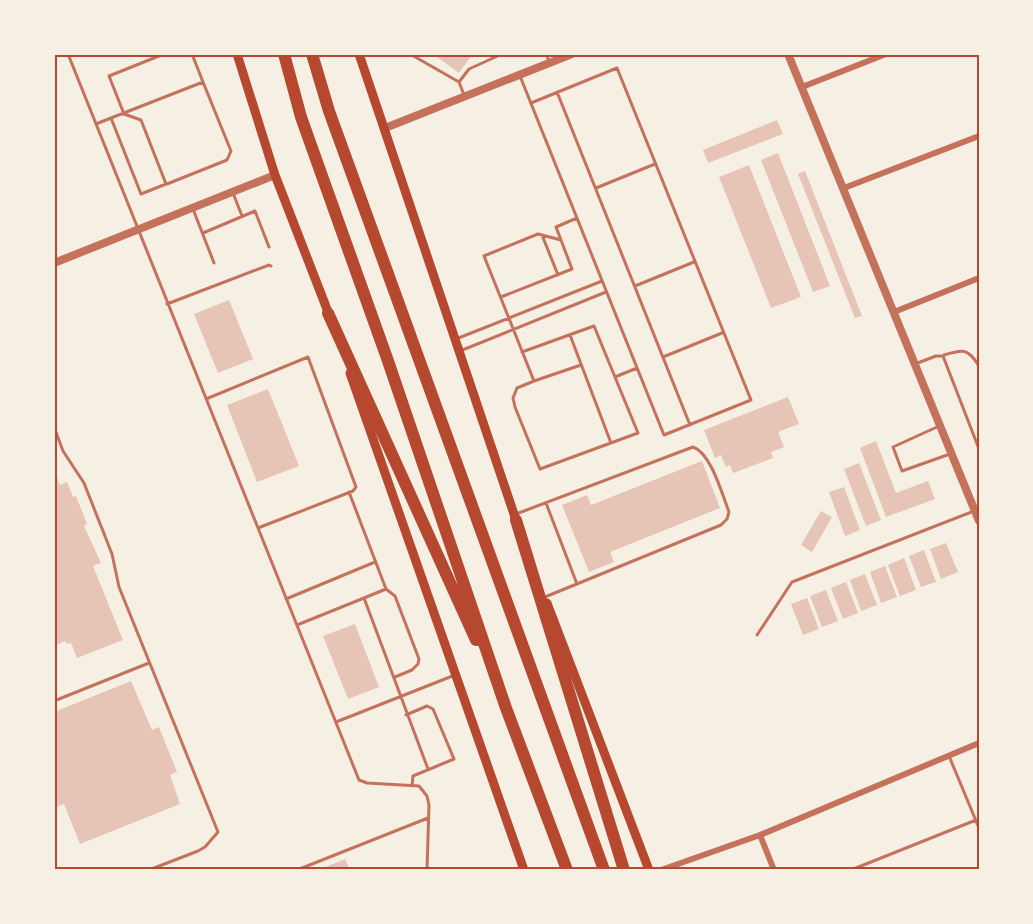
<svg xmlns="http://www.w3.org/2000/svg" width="1033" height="924" font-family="Signika,sans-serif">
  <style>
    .building { fill: #e6c5b7 }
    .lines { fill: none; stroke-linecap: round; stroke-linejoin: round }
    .service { stroke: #c5725c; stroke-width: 3 }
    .minor { stroke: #c5725c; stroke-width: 6 }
    .tertiary { stroke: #c5725c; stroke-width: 8 }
    .secondary { stroke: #b5482f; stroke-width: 9 }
    .motorway { stroke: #b5482f; stroke-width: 12 }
    .neatline { fill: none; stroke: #b5482f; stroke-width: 2 }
  </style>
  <rect width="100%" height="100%" fill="#f6efe4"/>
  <!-- building -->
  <path class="building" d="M433 54H469L471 56 459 73Z
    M777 120 783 134 708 163 703 150Z
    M778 153 830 286 813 292 761 160Z
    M749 165 801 297 771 308 719 177Z
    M805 171 862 316 855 318 798 174Z
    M229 300 253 359 218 373 194 314Z
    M268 389 299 466 257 482 227 405Z
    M788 397 799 424 778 432 784 447 771 452 773 458 733 473 730 465 726 467 721 455 715 458 704 430Z
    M876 441 896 493 928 481 935 499 886 517 860 448Z
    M702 461 720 508 610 552 614 562 589 572 562 505 587 495 591 505Z
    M859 463 881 520 866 526 844 469Z
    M54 469 60 485 67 482 73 497 76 496 87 524 84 526 101 563 93 566 123 640 77 658 71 643 67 644 65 641 57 645 54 638Z
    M844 487 860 530 845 536 829 492Z
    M821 511 832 517 812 552 801 545Z
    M946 543 958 572 941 579 930 549Z
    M924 550 936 582 921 587 909 556Z
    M904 558 916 590 900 596 888 565Z
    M885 566 897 597 881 603 870 572Z
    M865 574 877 605 861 611 850 580Z
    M846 582 858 613 843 619 831 588Z
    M826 590 838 621 822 627 810 596Z
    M807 598 819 629 803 635 791 604Z
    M355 624 379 687 348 699 323 636Z
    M131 681 152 730 159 727 177 772 170 775 180 804 80 844 64 804 54 808V712Z
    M345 859 350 870H318Z"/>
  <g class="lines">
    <!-- service -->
    <path class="service" d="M68 54 359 780 367 783 419 786 427 796 429 805 427 870
      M192 54 203 82
      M410 54 459 82 464 95
      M546 54 549 61
      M520 76 664 435 751 400 617 68 531 103
      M459 82 469 69 502 54
      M557 92 690 425
      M111 118 203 82 231 151 227 160 167 184
      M96 124 111 118 141 194 166 184 141 120 124 114 109 76 164 54
      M596 188 655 164
      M233 193 242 216
      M193 209 214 263
      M203 233 255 211 269 247
      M542 235 558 275
      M635 286 694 262
      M501 297 572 269 556 227 577 218
      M167 304 269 265 271 266
      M570 335 611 443
      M456 339 602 281
      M460 351 606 292
      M522 352 594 326 638 433 540 469 515 407 513 398 517 388 534 381 484 256 538 234 561 240
      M944 355C963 349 968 348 979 366
      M663 357 722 333
      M915 364 936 356H943L979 449
      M615 377 637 368
      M534 381 581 365
      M206 399 308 357 356 487 353 491 258 528
      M54 427 63 451 84 483 112 554 119 587 218 832 205 847 198 851 149 870
      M937 427 893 447 902 471 950 454
      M349 492 386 589 395 596 419 659 418 664 412 670 395 677
      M546 503 577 584
      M516 514 693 447C711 453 722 494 729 512L727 519 721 525 545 597
      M364 598 386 589
      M286 599 375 562
      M297 625 364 598 428 769
      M757 635 792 582 979 509
      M54 701 149 663
      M406 715 427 706 433 709 454 759 413 776 412 786
      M336 722 455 675
      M949 756 979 828
      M54 869V870
      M297 870 428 818
      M851 870 976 820"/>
    <!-- minor -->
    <path class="minor" d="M802 87 886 54
      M844 188 979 136
      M894 312 979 278
      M760 835 774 870
      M661 870 760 835 979 743"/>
    <!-- tertiary -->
    <path class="tertiary" d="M788 54 979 521
      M385 128 572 54
      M54 263 275 175"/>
    <!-- secondary -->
    <path class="secondary" d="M237 54 275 175 330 317
      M359 54 518 526
      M350 373 524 870
      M547 603 649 870"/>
    <!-- motorway -->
    <path class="motorway" d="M284 54 301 117 388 361 506 708 567 870
      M312 54 329 111 604 870
      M328 313 476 640
      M516 520 624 870"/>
  </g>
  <!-- border -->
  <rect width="1033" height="924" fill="none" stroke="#f6efe4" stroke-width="111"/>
  <rect x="56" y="56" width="922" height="812" class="neatline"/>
</svg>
